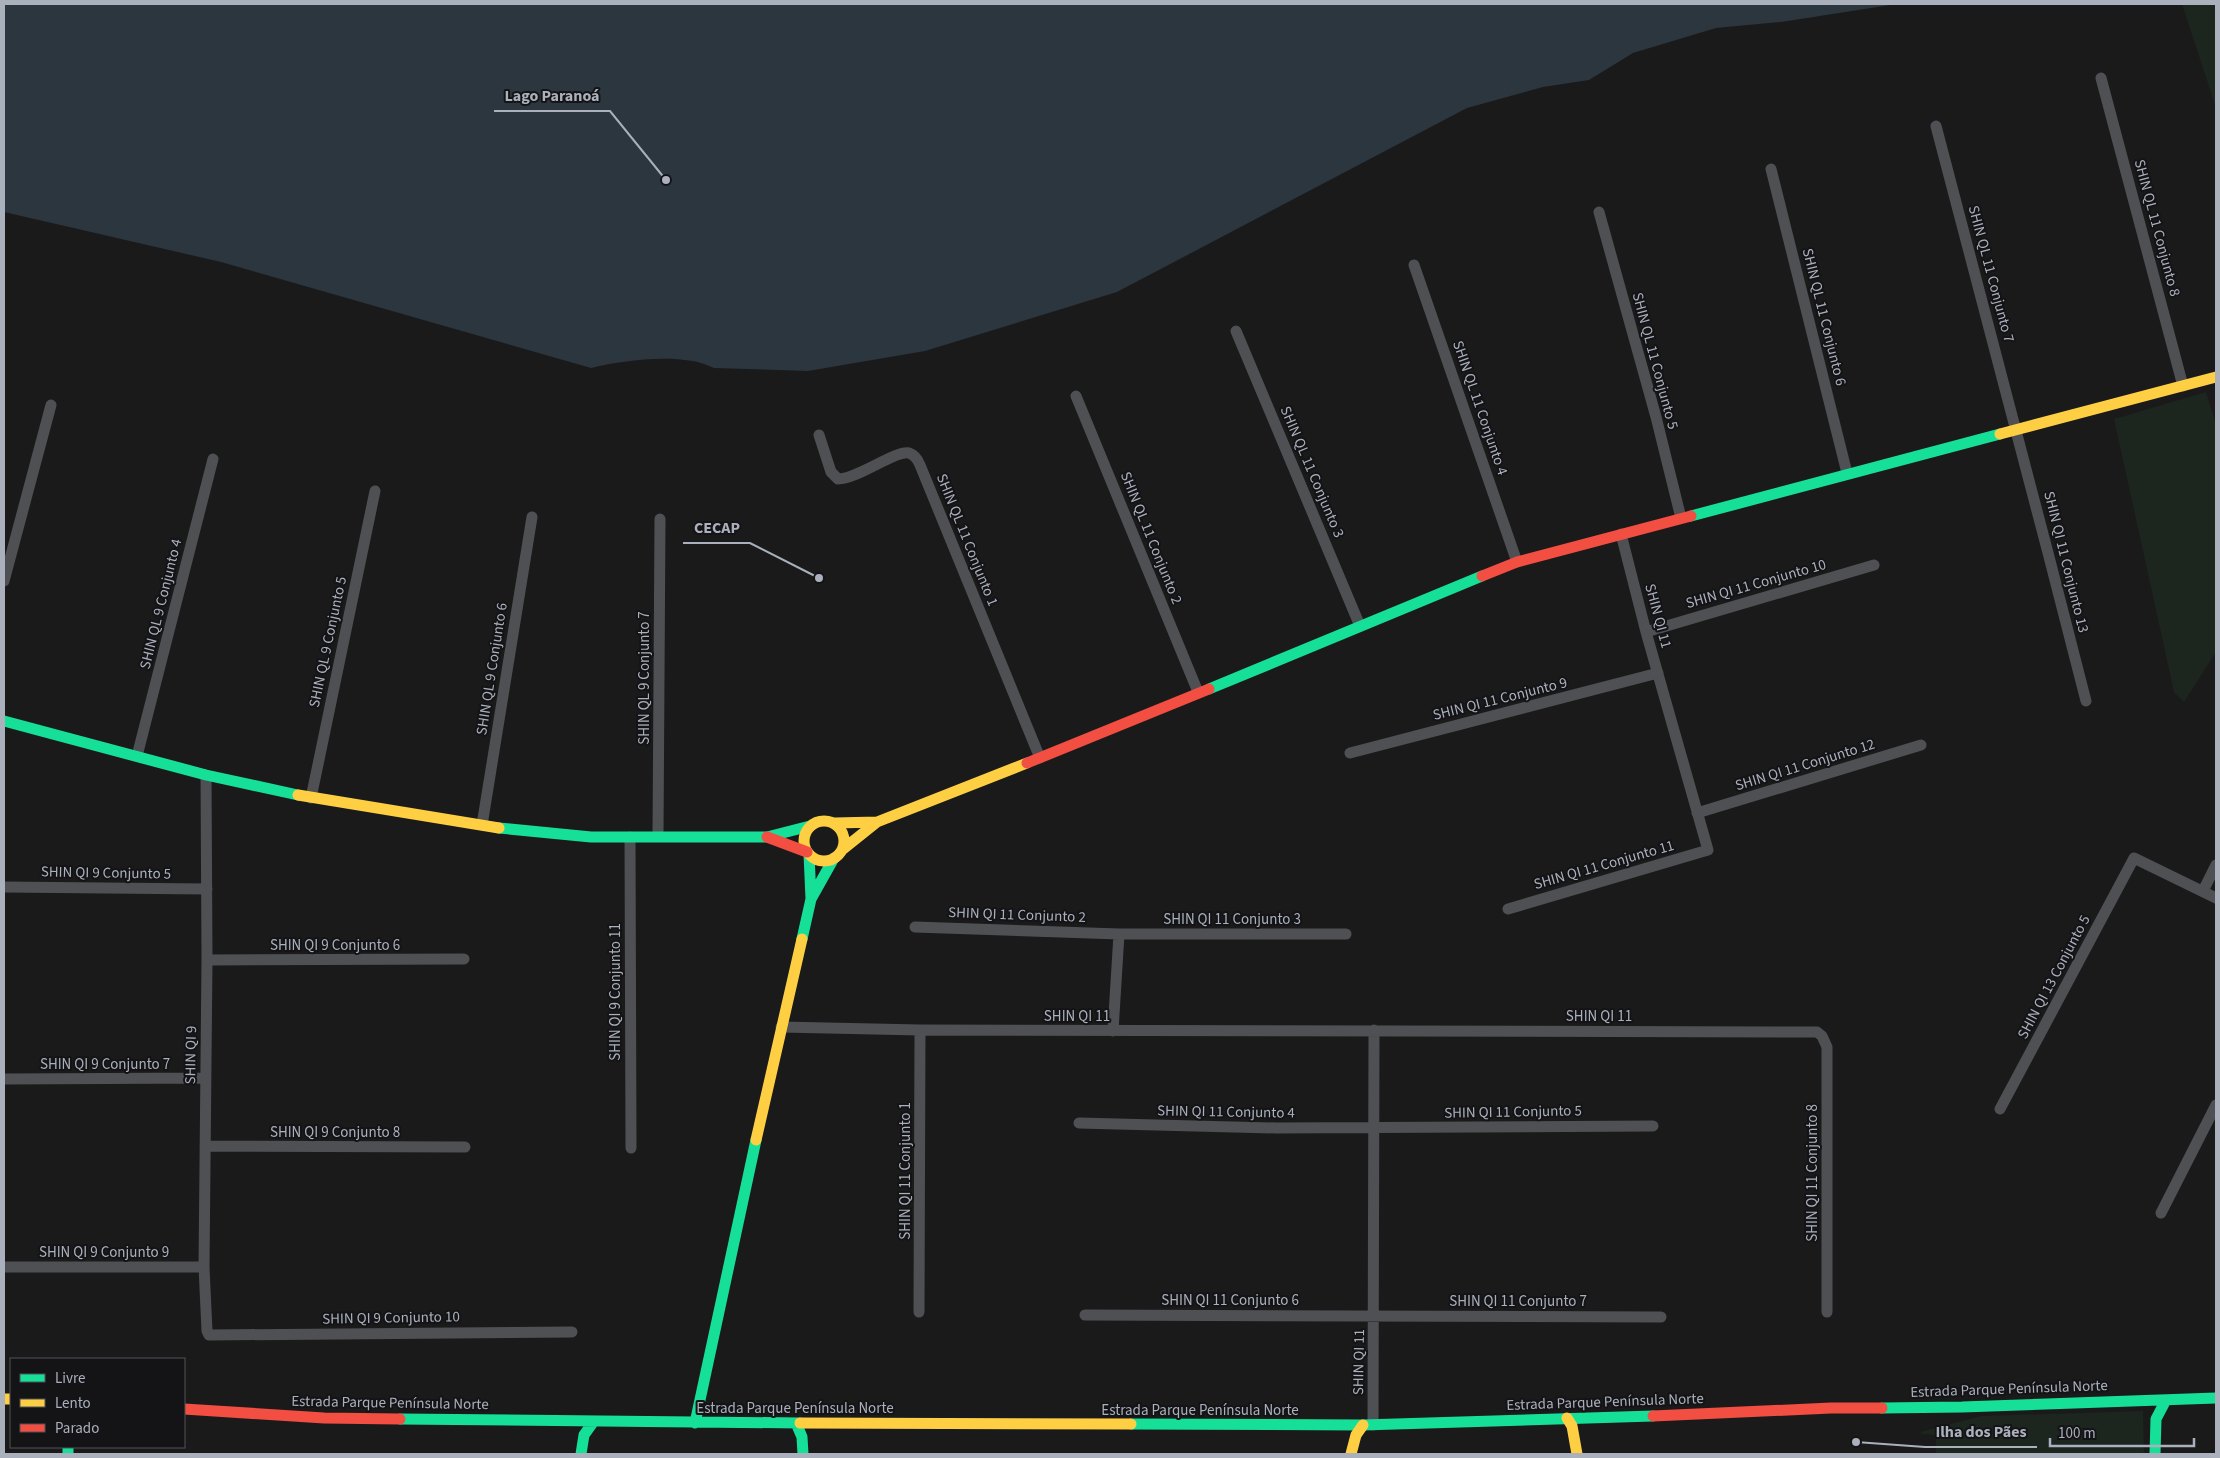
<svg xmlns="http://www.w3.org/2000/svg" width="2220" height="1458" font-family="'Source Sans 3',sans-serif">
  <style>
    .green { fill: #1d251f }
    .water { fill: #2b363e }
    .lines { fill: none; stroke-linecap: round; stroke-linejoin: round }
    .street { stroke: #4e5054; stroke-width: 11 }
    .fast { stroke: #16e098; stroke-width: 11 }
    .slow { stroke: #ffcf43; stroke-width: 11 }
    .jam { stroke: #f24e42; stroke-width: 11 }
    .labels { text-anchor: middle; dominant-baseline: central; stroke-width: 4; stroke-linejoin: round; paint-order: stroke }
    .street-label { font-size: 15px; fill: #aab0bc; stroke: #141417 }
    .leader { fill: none; stroke: #aab0bc; stroke-width: 2 }
    .callout-dot { fill: #aab0bc; stroke: #141417; stroke-width: 2 }
    .callout-label { font-size: 16px; text-anchor: middle; font-weight: bold; fill: #aab0bc; stroke: #141417; stroke-width: 4; stroke-linejoin: round; paint-order: stroke }
  </style>
  <rect width="100%" height="100%" fill="#1a1a1b"/>
  <!-- green -->
  <path class="green" d="M2182 4H2216V108Z
    M2206 392 2216 424V652L2184 702 2174 692 2114 419Z
    M2143 1411 2144 1454H1936V1435L1922 1434 1920 1432 1981 1416Z"/>
  <!-- water -->
  <path class="water" d="M4 4H1897L1781 22 1716 28 1633 53 1589 80 1543 87 1467 108 1117 292 925 351 808 371 714 368C683 352 624 360 591 368L221 262 4 212Z"/>
  <g class="lines">
    <!-- street -->
    <path class="street" d="M2101 78 2183 386
      M1936 126C1987 317 2037 509 2086 701
      M1771 169 1847 473
      M1599 212 1656 417 1681 518
      M1414 265 1517 562
      M1236 331 1360 626
      M1076 396 1198 692
      M819 435 831 472 838 479C858 479 895 450 909 453 915 455 918 460 920 465L1040 758
      M4 581 51 405
      M1646 632 1874 565
      M1350 753 1658 673
      M137 756 213 459
      M206 775 207 960 204 1267 207 1331 209 1335 572 1332
      M311 798 375 491
      M1697 813 1921 745
      M482 825 532 517
      M658 836 660 519
      M630 837 631 1148
      M4 887 207 889
      M2203 891 2216 865
      M1508 909 1708 850 1646 632 1621 534
      M915 927 1119 934H1346
      M207 960 464 959
      M781 1027 920 1030 1817 1032 1822 1036 1827 1047V1312
      M1113 1031 1119 934
      M4 1079 206 1078
      M2000 1109 2134 858 2216 898
      M1079 1123 1276 1128 1653 1126
      M205 1146 465 1147
      M2161 1213 2216 1105
      M4 1267H204
      M919 1312 920 1030
      M1085 1315 1661 1317
      M1373 1425 1374 1030"/>
    <!-- fast -->
    <path class="fast" d="M1691 516 2000 434
      M1209 689 1482 576
      M4 721 206 775 298 795
      M499 828 591 837H767L810 826
      M809 854 811 899
      M802 939 811 899 834 858
      M1882 1408 1962 1407 2216 1398
      M400 1419 800 1423
      M695 1423 756 1140
      M796 1423 802 1437 803 1454
      M1131 1424 1363 1425 1653 1416
      M68 1447V1454
      M581 1454 584 1435 594 1421
      M2155 1454 2156 1419 2166 1400"/>
    <!-- slow -->
    <path class="slow" d="M2000 434 2216 377
      M298 795 499 828
      M804 841a20 20 0 1 1 40 0a20 20 0 1 1-40 0Z
      M835 823 877 822
      M842 850 877 822 1027 763
      M756 1140 802 939
      M4 1399H11
      M1567 1418 1572 1426 1577 1454
      M800 1423 1131 1424
      M1351 1454 1356 1435 1363 1425"/>
    <!-- jam -->
    <path class="jam" d="M1482 576 1517 562 1691 516
      M1027 763 1209 689
      M767 837 807 852
      M184 1409 324 1418 400 1419
      M1653 1416 1831 1408H1882"/>
  </g>
  <g class="labels">
    <!-- street labels -->
    <g class="street-label">
      <text transform="translate(2157 228) rotate(75)">SHIN QL 11 Conjunto 8</text>
      <text transform="translate(1991 274) rotate(75)">SHIN QL 11 Conjunto 7</text>
      <text transform="translate(1824 317) rotate(76)">SHIN QL 11 Conjunto 6</text>
      <text transform="translate(1655 361) rotate(75)">SHIN QL 11 Conjunto 5</text>
      <text transform="translate(1480 408) rotate(71)">SHIN QL 11 Conjunto 4</text>
      <text transform="translate(1312 472) rotate(67)">SHIN QL 11 Conjunto 3</text>
      <text transform="translate(1151 538) rotate(68)">SHIN QL 11 Conjunto 2</text>
      <text transform="translate(967 540) rotate(68)">SHIN QL 11 Conjunto 1</text>
      <text transform="translate(2066 562) rotate(76)">SHIN QI 11 Conjunto 13</text>
      <text transform="translate(1756 584) rotate(-16)">SHIN QI 11 Conjunto 10</text>
      <text transform="translate(161 604) rotate(-76)">SHIN QL 9 Conjunto 4</text>
      <text transform="translate(1658 616) rotate(75)">SHIN QI 11</text>
      <text transform="translate(328 642) rotate(-78)">SHIN QL 9 Conjunto 5</text>
      <text transform="translate(492 669) rotate(-81)">SHIN QL 9 Conjunto 6</text>
      <text transform="translate(644 678) rotate(-90)">SHIN QL 9 Conjunto 7</text>
      <text transform="translate(1500 699) rotate(-14)">SHIN QI 11 Conjunto 9</text>
      <text transform="translate(1805 765) rotate(-17)">SHIN QI 11 Conjunto 12</text>
      <text transform="translate(1604 865) rotate(-16)">SHIN QI 11 Conjunto 11</text>
      <text transform="translate(106 873) rotate(1)">SHIN QI 9 Conjunto 5</text>
      <text transform="translate(1017 915) rotate(2)">SHIN QI 11 Conjunto 2</text>
      <text x="1232" y="919">SHIN QI 11 Conjunto 3</text>
      <text x="335" y="945">SHIN QI 9 Conjunto 6</text>
      <text transform="translate(2054 977) rotate(-62)">SHIN QI 13 Conjunto 5</text>
      <text transform="translate(615 992) rotate(-90)">SHIN QI 9 Conjunto 11</text>
      <text x="1077" y="1016">SHIN QI 11</text>
      <text x="1599" y="1016">SHIN QI 11</text>
      <text transform="translate(191 1055) rotate(-89)">SHIN QI 9</text>
      <text x="105" y="1064">SHIN QI 9 Conjunto 7</text>
      <text transform="translate(1226 1112) rotate(1)">SHIN QI 11 Conjunto 4</text>
      <text transform="translate(1513 1112) rotate(-1)">SHIN QI 11 Conjunto 5</text>
      <text x="335" y="1132">SHIN QI 9 Conjunto 8</text>
      <text transform="translate(905 1171) rotate(-90)">SHIN QI 11 Conjunto 1</text>
      <text transform="translate(1812 1173) rotate(-90)">SHIN QI 11 Conjunto 8</text>
      <text x="104" y="1252">SHIN QI 9 Conjunto 9</text>
      <text x="1230" y="1300">SHIN QI 11 Conjunto 6</text>
      <text x="1518" y="1301">SHIN QI 11 Conjunto 7</text>
      <text transform="translate(391 1318) rotate(-1)">SHIN QI 9 Conjunto 10</text>
      <text transform="translate(1359 1362) rotate(-89)">SHIN QI 11</text>
      <text transform="translate(2009 1389) rotate(-2)">Estrada Parque Península Norte</text>
      <text transform="translate(1605 1402) rotate(-2)">Estrada Parque Península Norte</text>
      <text transform="translate(390 1403) rotate(1)">Estrada Parque Península Norte</text>
      <text x="795" y="1408">Estrada Parque Península Norte</text>
      <text x="1200" y="1410">Estrada Parque Península Norte</text>
    </g>
  </g>
  <!-- callouts -->
  <path class="leader" d="M666 180L610 111H494M819 578L750 543H683M1856 1442L1925 1447H2037"/>
  <g class="callout-dot">
    <circle cx="666" cy="180" r="5"/>
    <circle cx="819" cy="578" r="5"/>
    <circle cx="1856" cy="1442" r="5"/>
  </g>
  <g class="callout-label">
    <text x="552" y="101">Lago Paranoá</text>
    <text x="717" y="533">CECAP</text>
    <text x="1981" y="1437">Ilha dos Pães</text>
  </g>
  <!-- border -->
  <rect width="2220" height="1458" fill="none" stroke="#aab0bc" stroke-width="10"/>
  <!-- legend -->
  <rect x="10" y="1358" width="175" height="90" fill="#141417" stroke="#505259"/>
  <rect x="20" y="1374" width="25" height="8" fill="#16e098" stroke="#505259"/>
  <text x="55" y="1383" font-size="15" fill="#aab0bc">Livre</text>
  <rect x="20" y="1399" width="25" height="8" fill="#ffcf43" stroke="#505259"/>
  <text x="55" y="1408" font-size="15" fill="#aab0bc">Lento</text>
  <rect x="20" y="1424" width="25" height="8" fill="#f24e42" stroke="#505259"/>
  <text x="55" y="1433" font-size="15" fill="#aab0bc">Parado</text>
  <!-- scale -->
  <path d="M2050 1438v8h144v-8" fill="none" stroke="#aab0bc" stroke-width="2.5"/>
  <text x="2058" y="1438" font-size="15" fill="#aab0bc" stroke="#141417" stroke-width="4" paint-order="stroke">100 m</text>
</svg>
